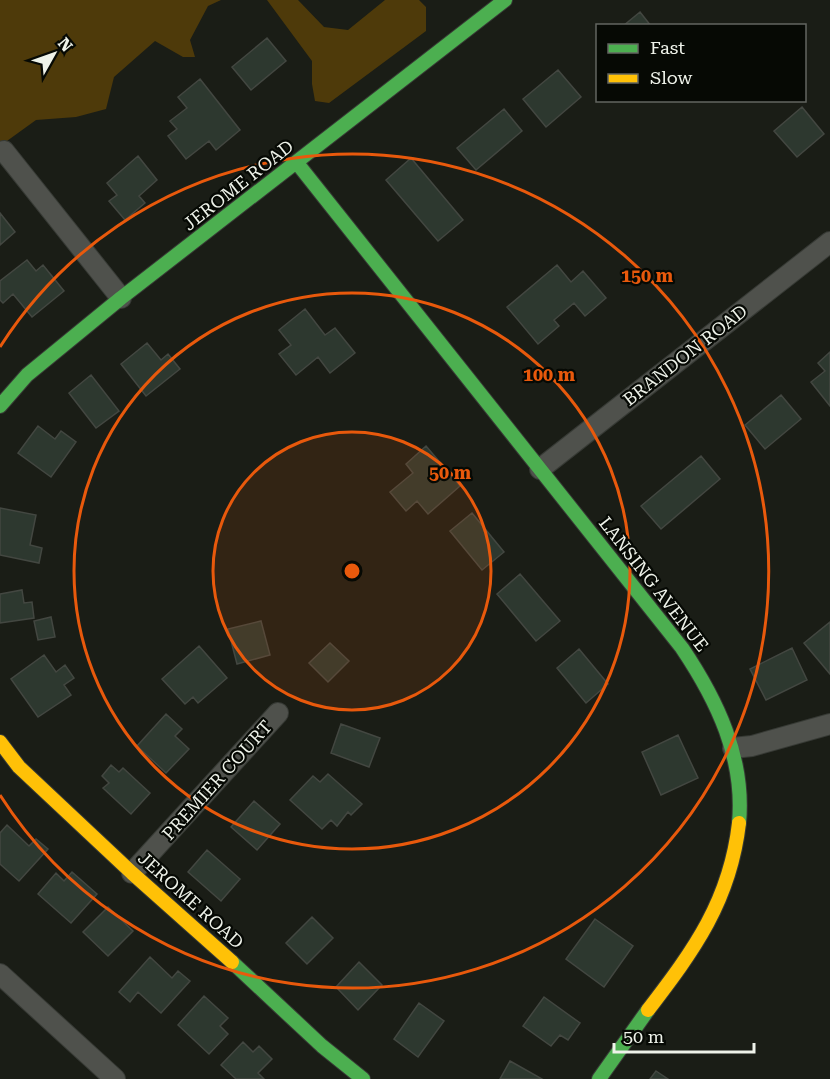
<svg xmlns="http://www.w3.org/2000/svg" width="830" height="1079" font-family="'Roboto Serif',serif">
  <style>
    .forest { fill: #4e3a0a }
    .building { fill: #2d382f; stroke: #434741; stroke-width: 1.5 }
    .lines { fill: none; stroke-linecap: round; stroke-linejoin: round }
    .street-casing { stroke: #373a35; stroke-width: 22 }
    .fast-casing { stroke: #373a35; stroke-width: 16 }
    .slow-casing { stroke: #373a35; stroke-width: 16 }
    .street { stroke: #4f514c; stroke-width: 20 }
    .fast { stroke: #4caf50; stroke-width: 14 }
    .slow { stroke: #ffc107; stroke-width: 14 }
    .ring { fill: none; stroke: #e8590c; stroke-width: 3 }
    .labels { text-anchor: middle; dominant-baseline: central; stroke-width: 4.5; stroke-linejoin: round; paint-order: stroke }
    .street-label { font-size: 18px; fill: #eef2e9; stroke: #060904 }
    .centre { fill: #e8590c; stroke: #060904; stroke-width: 3 }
    .ring-label { font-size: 18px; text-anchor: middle; font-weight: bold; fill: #e8590c; stroke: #060904; stroke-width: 4.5; stroke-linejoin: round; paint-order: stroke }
  </style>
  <rect width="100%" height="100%" fill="#1a1d16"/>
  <!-- forest -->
  <path class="forest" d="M0 0H221L208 6 190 40 195 57H183L155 41 114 77 106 109 76 117 36 120 0 146Z
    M267 0H298L324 27 348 30 385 0H419L426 7V31L329 103 315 101 312 84V61Z"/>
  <!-- building -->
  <path class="building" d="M640 12 651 26H623Z
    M267 38 286 61 251 90 232 67Z
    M558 70 581 97 546 127 523 99Z
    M200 79 240 130 216 150 209 141 186 159 168 136 177 129 170 121 187 108 178 97Z
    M802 107 824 134 797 157 774 131Z
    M504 109 522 131 476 170 457 148Z
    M138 156 157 180 139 196 145 203 125 220 109 201 117 195 107 183Z
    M411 158 463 220 438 241 386 180Z
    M0 213 15 232 0 245Z
    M27 260 36 271 43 265 64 291 32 317 13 294 3 303 0 300V281Z
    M557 265 571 282 583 271 606 298 585 316 574 303 554 320 559 326 538 344 507 307Z
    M305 309 325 335 335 328 355 353 330 373 318 357 296 375 279 354 291 345 279 330Z
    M147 343 161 360 168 354 180 369 146 396 121 364Z
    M830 352V406L811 382 825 371 818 363Z
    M91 375 119 411 96 428 69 393Z
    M781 395 801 419 765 449 745 425Z
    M38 426 55 439 61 431 76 442 51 477 18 453Z
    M426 446 460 486 428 514 417 501 406 511 390 492 413 473 406 464Z
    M701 456 720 479 661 529 641 506Z
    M0 508 36 515 30 545 42 548 39 563 0 555Z
    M472 513 504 552 482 570 450 531Z
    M520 574 560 621 536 641 497 594Z
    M22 590 24 603 32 602 34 618 0 623V594Z
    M51 617 55 637 38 640 34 621Z
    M261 621 270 655 237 664 228 629Z
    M830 622V674L804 643Z
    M330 643 349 661 328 682 309 663Z
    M199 646 227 678 198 703 193 697 185 704 162 679Z
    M792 648 807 680 766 700 750 669Z
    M579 649 608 684 586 703 557 668Z
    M44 655 56 672 65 665 74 678 64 685 71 695 38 717 11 679Z
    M166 714 182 729 175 736 189 749 166 773 137 746Z
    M341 724 380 738 369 767 331 753Z
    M678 735 698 778 661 795 642 752Z
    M111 765 119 772 123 768 150 793 131 814 103 788 109 783 102 776Z
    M328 774 362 804 351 815 348 812 337 826 331 820 322 829 290 800 313 776 320 782Z
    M254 801 280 824 257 850 231 827Z
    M7 825 29 846 36 839 48 849 19 881 0 864V833Z
    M207 850 240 879 221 901 188 872Z
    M72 872 97 894 71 923 38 894 56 873 64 881Z
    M108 907 133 931 108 956 83 932Z
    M312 917 333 938 307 964 286 943Z
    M595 919 633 946 604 987 566 959Z
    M150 957 172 978 178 971 190 981 161 1013 138 992 130 1002 119 992Z
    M359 962 382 985 358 1010 336 987Z
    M204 996 228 1018 220 1026 228 1034 209 1054 178 1025Z
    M544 997 580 1023 568 1040 560 1035 551 1046 523 1026Z
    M419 1003 444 1021 418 1057 394 1039Z
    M243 1042 253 1052 259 1046 272 1059 258 1073 264 1079H236L221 1065Z
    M510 1061 542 1079H500Z
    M656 1071 668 1079H650Z"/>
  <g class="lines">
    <!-- street casing -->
    <g class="street-casing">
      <path id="street" d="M4 151 121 298
        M540 469 830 242
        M733 748 752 746 830 724
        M132 873 278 713
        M0 974 115 1079"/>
    </g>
    <!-- fast casing -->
    <g class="fast-casing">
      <path id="fast" d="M297 163 682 648C717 700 745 758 739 823
        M0 406 27 375 121 298 505 0
        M232 962 322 1046 363 1079
        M599 1079 648 1010"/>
    </g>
    <!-- slow casing -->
    <g class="slow-casing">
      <path id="slow" d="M0 742 19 767 132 873 232 962
        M648 1010C694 950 730 901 739 823"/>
    </g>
    <!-- street -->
    <use href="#street" class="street"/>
    <!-- fast -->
    <use href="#fast" class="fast"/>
    <!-- slow -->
    <use href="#slow" class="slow"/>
  </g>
  <!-- distance rings -->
  <circle cx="352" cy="571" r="139" fill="#e8590c" fill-opacity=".12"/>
  <g class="ring">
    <circle cx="352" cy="571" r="139"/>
    <circle cx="352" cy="571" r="278"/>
    <path d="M0 347A417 417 0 1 1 0 795"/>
  </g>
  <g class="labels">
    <!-- street labels -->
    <g class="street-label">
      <text transform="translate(238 185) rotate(-38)">JEROME ROAD</text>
      <text transform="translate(685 355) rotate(-38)">BRANDON ROAD</text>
      <text transform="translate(654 584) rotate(52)">LANSING AVENUE</text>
      <text transform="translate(217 780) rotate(-48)">PREMIER COURT</text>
      <text transform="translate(191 900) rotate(42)">JEROME ROAD</text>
    </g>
  </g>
  <circle cx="352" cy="571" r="9" class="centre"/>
  <g class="ring-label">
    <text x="647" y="282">150 m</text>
    <text x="549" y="381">100 m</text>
    <text x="450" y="479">50 m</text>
  </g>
  <!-- legend -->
  <rect x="596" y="24" width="210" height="78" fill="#060904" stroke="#636660" stroke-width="1.5"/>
  <rect x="608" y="44" width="30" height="9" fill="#4caf50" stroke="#636660" stroke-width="1.5"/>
  <text x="650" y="54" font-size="18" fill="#eef2e9">Fast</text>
  <rect x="608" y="74" width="30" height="9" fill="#ffc107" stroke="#636660" stroke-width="1.5"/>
  <text x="650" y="84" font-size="18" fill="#eef2e9">Slow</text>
  <!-- north arrow -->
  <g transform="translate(54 54) rotate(50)" stroke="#060904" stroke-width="4.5" paint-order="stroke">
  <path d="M0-4.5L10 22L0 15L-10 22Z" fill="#eef2e9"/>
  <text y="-9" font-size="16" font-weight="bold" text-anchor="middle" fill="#eef2e9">N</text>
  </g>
  <!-- scale -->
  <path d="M614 1043v9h140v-9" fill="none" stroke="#eef2e9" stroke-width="3"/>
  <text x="623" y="1043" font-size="18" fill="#eef2e9" stroke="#060904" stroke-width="4.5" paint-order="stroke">50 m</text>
</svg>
